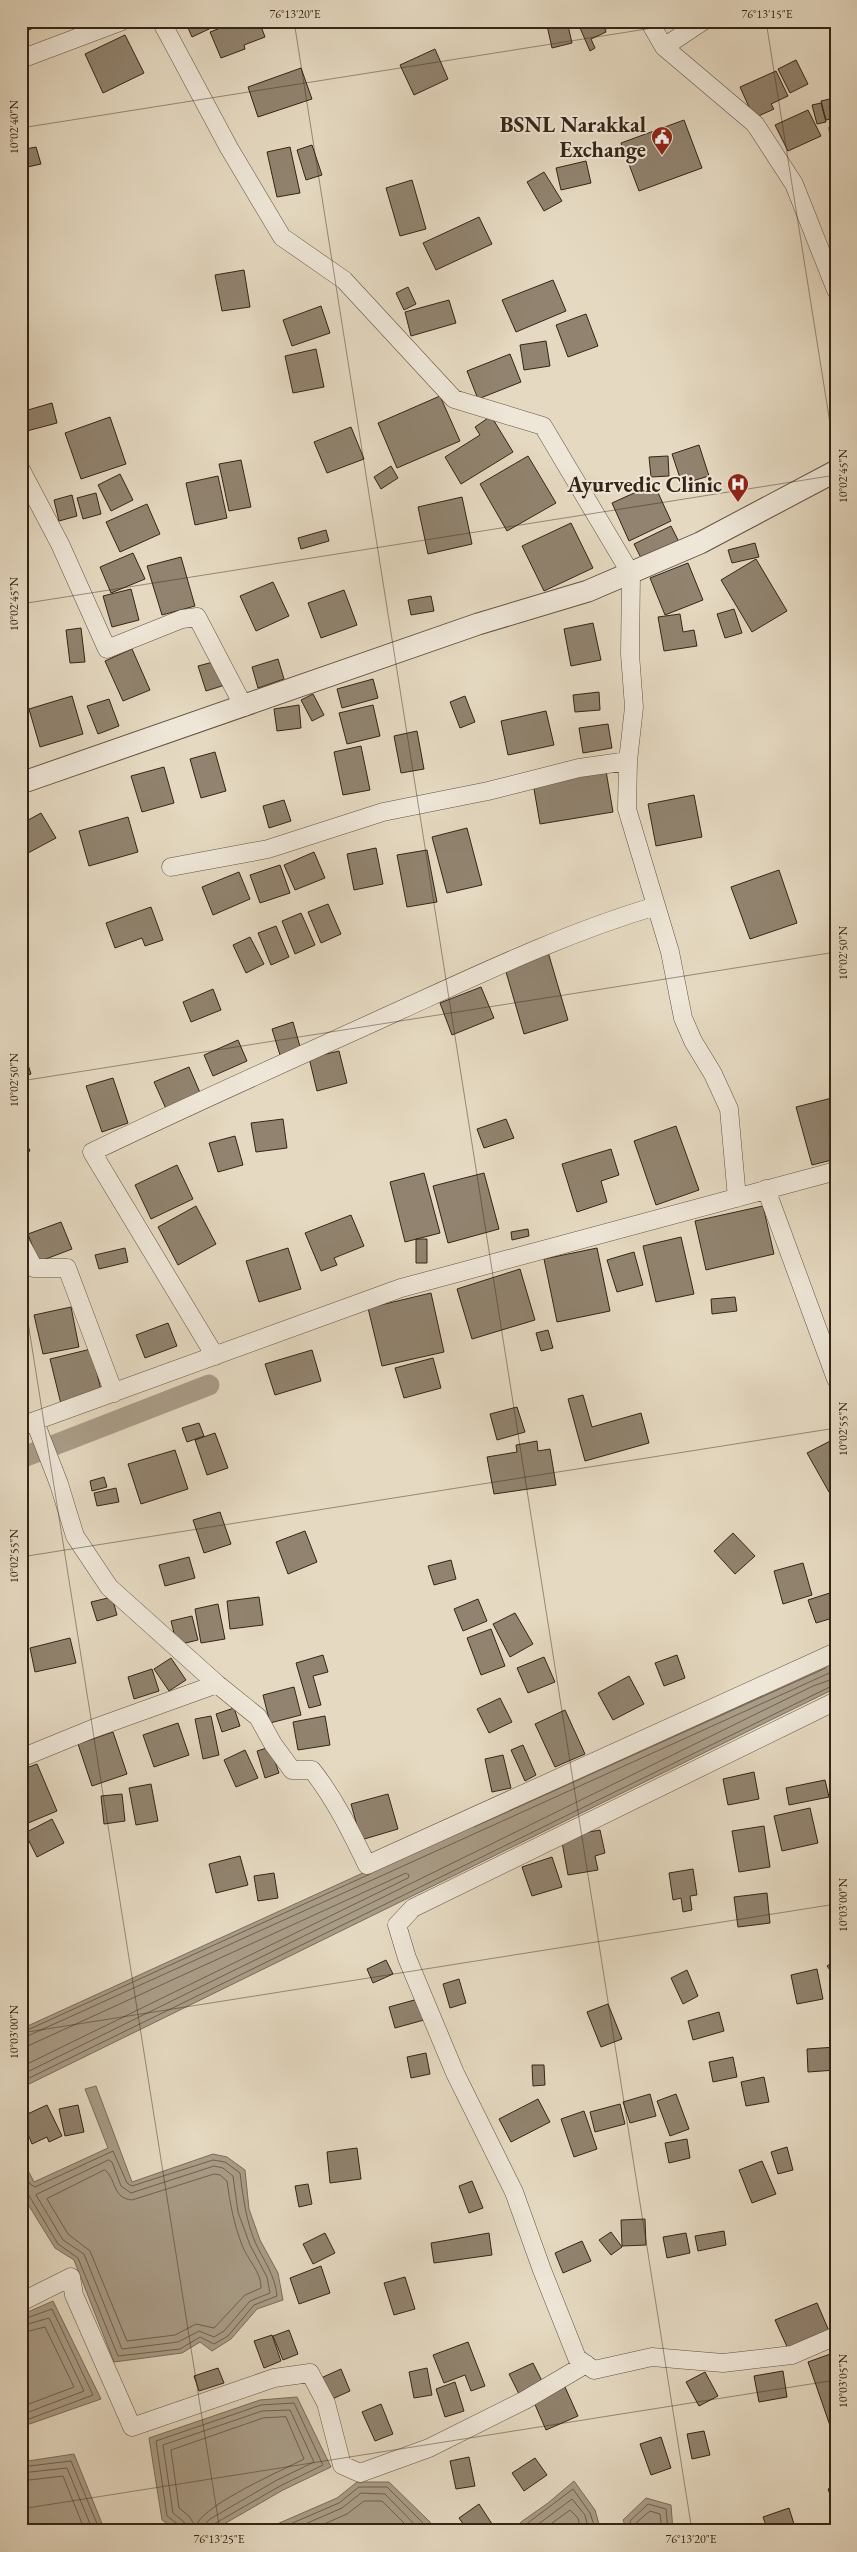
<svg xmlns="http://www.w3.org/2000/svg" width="857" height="2552" font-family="'EB Garamond',serif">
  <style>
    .water { fill: #a99c87; stroke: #7b6c5a }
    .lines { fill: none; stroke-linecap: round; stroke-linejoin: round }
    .shore { stroke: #6f604e; stroke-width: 1 }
    .canal { stroke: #a99c87; stroke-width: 21 }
    .building { fill: #91836f; stroke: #352516 }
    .minor-casing { stroke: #615241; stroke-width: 19 }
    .tertiary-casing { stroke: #615241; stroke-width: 23 }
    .minor { stroke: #eee6d7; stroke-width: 18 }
    .tertiary { stroke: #eee6d7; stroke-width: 21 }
    .ticks { fill: none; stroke: #352516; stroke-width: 1; stroke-opacity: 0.45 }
    .labels { text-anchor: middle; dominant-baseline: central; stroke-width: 4; stroke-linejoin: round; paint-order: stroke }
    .poi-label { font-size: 22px; font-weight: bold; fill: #352516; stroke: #eee6d7; text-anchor: end }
    .neatline { fill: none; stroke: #352516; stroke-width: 2 }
    .ticks-label { font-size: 12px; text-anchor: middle; fill: #352516 }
  </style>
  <rect width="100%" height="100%" fill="#e5d9c1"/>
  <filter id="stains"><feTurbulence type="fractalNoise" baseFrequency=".004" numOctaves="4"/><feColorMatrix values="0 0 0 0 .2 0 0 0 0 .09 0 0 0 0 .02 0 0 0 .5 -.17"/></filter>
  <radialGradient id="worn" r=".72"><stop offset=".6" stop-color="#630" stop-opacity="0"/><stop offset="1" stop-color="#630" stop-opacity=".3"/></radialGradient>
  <!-- water -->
  <path class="water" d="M836 1657V1688L21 2088V2029Z
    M96 2086 132 2182 213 2154 227 2157 245 2170 249 2209 260 2240 278 2273 283 2300 257 2309 231 2339 212 2351 200 2342 182 2353 114 2362 74 2260 55 2248 21 2193V2157L34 2182 108 2148 85 2089Z
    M53 2301 101 2399 21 2427V2315Z
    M297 2397 331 2467 283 2490 212 2531H178L162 2520 149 2438 260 2400Z
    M74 2454 105 2531H21V2462Z
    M574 2481 595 2510 601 2531H516L521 2522 548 2503Z
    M357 2482H389L430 2522 434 2531H261L337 2498Z
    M646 2498 671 2505 673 2531H627L623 2520Z"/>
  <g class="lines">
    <!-- shore -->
    <path class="shore" d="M474 1827 826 1668
      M21 2033 370 1874
      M21 2039 836 1670
      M21 2047 30 2045 406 1873 409 1875 408 1878 21 2067
      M21 2075 813 1686 836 1678
      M21 2082 836 1684
      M109 2160 112 2162 121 2186 131 2193 214 2166 223 2168 233 2176 238 2212 250 2245 267 2277 270 2293 250 2301 224 2331 214 2337 199 2331 178 2342 122 2349 84 2254 63 2240 36 2195Z
      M21 2168 30 2184 35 2187 113 2151 127 2183 132 2186 213 2160 225 2162 240 2173C243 2197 246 2220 255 2242 264 2261 275 2275 277 2296L254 2305 228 2336 214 2344 200 2337 180 2349 118 2356 78 2258 58 2244 28 2194 21 2192
      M105 2170C117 2180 112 2198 132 2200L214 2174 220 2175 227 2181C230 2204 234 2224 242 2245 247 2259 262 2273 261 2288L245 2295 214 2328 196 2324 175 2335 127 2341 90 2251 68 2234 47 2199Z
      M21 2320 52 2309 93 2395 21 2422
      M21 2326 49 2318 84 2391 21 2415
      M21 2333 45 2327 74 2387 21 2407
      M286 2417 304 2459C281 2471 207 2503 197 2524H194L189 2516 179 2508 171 2450 263 2418Z
      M21 2467 71 2461 100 2531
      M21 2473 67 2468 93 2531
      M21 2481 63 2476 85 2531
      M180 2531 179 2525 167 2516 156 2441 261 2405 294 2403 323 2465 280 2486 214 2524 211 2531
      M187 2531 184 2522 173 2513 163 2445 262 2411 290 2410 314 2462 277 2480 210 2519 205 2524 204 2531
      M274 2531 339 2503 359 2487H387L425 2525 428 2531
      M289 2531 342 2508 361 2493 385 2494 421 2531
      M308 2531 347 2514 364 2501H382L412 2531
      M521 2531 525 2525 573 2489 590 2513 596 2531
      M529 2531 572 2499 585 2515 589 2531
      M541 2531 570 2510 578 2518 581 2531
      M632 2531 630 2521 648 2504 666 2509 668 2531
      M638 2531 637 2522 650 2511 660 2514 662 2531"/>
    <!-- canal -->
    <path class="canal" d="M21 1458 209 1385"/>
  </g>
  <!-- building -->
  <path class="building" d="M21 21H45L46 23 21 33Z
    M64 21H93L66 28Z
    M185 21H226L192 37Z
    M238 21H259L265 37 244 45 245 49 221 58 210 32Z
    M546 21H567L572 43 552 48Z
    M577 21H602L606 32 591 39 595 48 590 51Z
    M603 21H613L614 26 606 29Z
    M660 21H679V22L663 29Z
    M125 35 144 73 103 93 85 54Z
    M435 49 448 79 414 95 400 65Z
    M796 60 808 84 790 93 778 69Z
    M301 68 312 99 258 117 248 87Z
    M776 71 788 96 771 104 774 109 754 118 740 87Z
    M830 99 835 118 826 120 821 101Z
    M821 103 826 122 817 124 812 105Z
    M808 110 821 136 788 151 775 125Z
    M684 120 702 168 639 191 621 143Z
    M836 126V166H832L829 127Z
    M312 145 322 175 306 180 297 150Z
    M36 147 41 164 23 168 21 150Z
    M290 147 300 193 277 197 267 152Z
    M586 161 591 183 561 190 556 168Z
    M544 172 562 201 544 211 527 182Z
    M412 180 426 229 400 236 386 188Z
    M479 217 492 244 436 270 423 243Z
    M244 270 250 307 222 311 215 275Z
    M553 280 566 311 516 332 502 300Z
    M408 287 416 304 404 310 396 293Z
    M449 300 456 323 411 336 405 312Z
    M321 306 330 333 292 346 283 320Z
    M586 314 598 346 568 357 556 325Z
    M546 341 550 366 524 370 520 345Z
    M316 349 324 387 293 393 285 356Z
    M510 354 521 382 478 399 467 371Z
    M440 396 460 441 397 468 378 423Z
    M52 403 57 423 23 432 21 412Z
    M491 416 513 452 461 484 445 457 480 435 475 427Z
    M110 417 126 464 81 479 65 433Z
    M351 427 364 459 327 473 314 442Z
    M699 445 709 476 682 484 672 454Z
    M528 456 556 503 507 531 480 484Z
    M668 456 669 476 651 477 649 457Z
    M241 460 251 507 229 511 219 464Z
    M391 466 398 478 381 489 374 477Z
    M120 474 133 500 111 511 98 485Z
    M218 476 227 518 195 525 186 483Z
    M654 484 671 521 629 541 612 503Z
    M96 493 101 514 83 519 77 498Z
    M72 495 77 516 59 521 54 500Z
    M462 497 472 544 428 554 418 507Z
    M147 504 160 534 120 552 106 522Z
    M571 523 593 568 544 591 522 546Z
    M671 526 679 542 642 560 634 544Z
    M326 530 329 541 301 549 298 538Z
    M755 543 759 557 732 563 728 550Z
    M133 553 145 579 111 593 100 567Z
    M181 557 195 606 162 615 147 566Z
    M756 559 787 611 752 632 721 580Z
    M688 563 703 600 665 615 650 578Z
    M273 582 289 616 256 631 240 596Z
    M131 589 139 620 112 627 103 596Z
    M344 590 357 625 321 638 308 603Z
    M431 596 434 611 411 615 408 600Z
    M734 609 742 633 725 638 717 614Z
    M680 614 683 632 694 630 697 646 664 651 658 617Z
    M593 623 601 660 571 666 564 629Z
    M81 628 85 662 70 663 66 630Z
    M132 649 150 690 123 701 105 661Z
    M278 659 284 679 258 688 252 667Z
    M217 661 225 685 206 691 198 666Z
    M373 679 378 698 342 708 337 689Z
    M599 692 600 710 575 712 573 695Z
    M313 694 324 715 312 721 301 700Z
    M72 696 83 734 40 747 29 709Z
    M465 696 475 722 460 728 450 702Z
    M109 699 119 726 98 734 87 706Z
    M299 705 301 728 277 731 274 709Z
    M373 705 380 736 347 744 339 713Z
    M546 711 554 745 508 755 501 721Z
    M608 724 612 748 583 753 579 728Z
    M417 731 424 769 401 773 394 736Z
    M361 746 370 790 343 795 334 752Z
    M215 752 226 791 201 798 190 759Z
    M164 767 174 803 142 812 131 776Z
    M606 771 613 812 540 824 533 783Z
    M694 795 702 837 656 846 648 804Z
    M284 800 291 821 269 828 263 806Z
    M41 813 56 838 28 853 21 842V824Z
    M128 817 138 852 89 866 79 831Z
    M467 828 482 885 447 893 432 837Z
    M376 848 383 884 354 890 347 854Z
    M427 850 437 902 407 907 397 855Z
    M314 852 325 878 295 890 284 865Z
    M280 865 290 893 260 903 250 875Z
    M779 870 797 923 750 939 731 887Z
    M239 872 250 899 213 915 202 887Z
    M328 904 341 934 321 943 308 912Z
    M151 907 163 940 145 946 142 938 115 948 106 923Z
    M301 913 315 945 295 954 282 921Z
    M276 926 289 957 271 965 258 933Z
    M250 937 264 964 246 973 233 945Z
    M548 952 568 1020 524 1034 504 965Z
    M481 987 494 1018 452 1035 440 1003Z
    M213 989 221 1010 191 1022 183 1002Z
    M293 1022 301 1050 280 1055 272 1029Z
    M238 1040 247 1061 213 1076 204 1055Z
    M21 1043 31 1074 21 1077Z
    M339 1051 347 1083 317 1091 309 1058Z
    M189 1067 201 1095 167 1111 154 1082Z
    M113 1078 128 1123 102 1132 86 1086Z
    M832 1098 836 1113V1159L812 1165 796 1107Z
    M283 1119 287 1148 256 1152 251 1123Z
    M506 1119 514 1138 484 1148 477 1129Z
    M676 1126 699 1190 656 1205 634 1141Z
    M21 1131 30 1151 21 1155Z
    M235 1136 243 1165 218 1172 209 1143Z
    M611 1149 619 1175 601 1181 607 1202 577 1212 562 1164Z
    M177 1165 193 1199 151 1219 135 1185Z
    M424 1173 440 1233 405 1242 390 1182Z
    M484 1173 499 1229 448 1243 433 1186Z
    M196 1206 216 1244 178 1265 158 1227Z
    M763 1206 774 1254 706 1270 695 1221Z
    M351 1215 364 1246 334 1258 337 1265 321 1271 305 1233Z
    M61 1222 72 1249 38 1262 28 1234Z
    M528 1229 529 1236 512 1240 511 1232Z
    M681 1237 694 1294 656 1302 643 1246Z
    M416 1239H427V1263H416Z
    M125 1248 128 1262 99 1269 95 1255Z
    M288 1248 301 1289 259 1302 246 1261Z
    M597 1248 610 1311 557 1322 544 1259Z
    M634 1252 643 1285 617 1292 607 1260Z
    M520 1269 535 1320 472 1339 457 1289Z
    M431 1293 444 1352 382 1366 368 1308Z
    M735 1297 737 1311 712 1314 711 1299Z
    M71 1307 79 1347 43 1354 34 1315Z
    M168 1323 177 1346 145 1358 136 1335Z
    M548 1330 553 1348 541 1351 536 1333Z
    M91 1349 102 1394 61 1404 50 1359Z
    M312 1350 321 1381 275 1395 265 1364Z
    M433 1358 441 1388 404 1398 395 1368Z
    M583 1395 592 1427 641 1413 649 1443 585 1461 568 1399Z
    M517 1407 525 1432 497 1440 490 1414Z
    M199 1423 204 1436 187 1442 182 1428Z
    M215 1433 228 1468 207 1475 195 1440Z
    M836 1438V1488L829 1492 807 1453Z
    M537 1441 538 1451 550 1449 556 1485 494 1494 487 1457 517 1452 516 1445Z
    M175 1450 188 1489 141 1504 128 1464Z
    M104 1477 107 1487 92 1491 90 1481Z
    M116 1488 119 1502 97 1506 94 1493Z
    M220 1512 231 1544 204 1553 193 1520Z
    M305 1531 317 1562 288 1574 276 1542Z
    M733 1533 755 1556 735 1574 714 1551Z
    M189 1557 195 1578 165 1586 159 1565Z
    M451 1560 456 1579 434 1585 428 1566Z
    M803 1563 812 1595 783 1604 774 1571Z
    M836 1591V1617L816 1623 808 1600Z
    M112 1597 117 1615 97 1621 91 1602Z
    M259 1597 263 1625 230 1629 227 1601Z
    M478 1599 487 1621 463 1631 454 1609Z
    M218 1604 225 1639 201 1643 195 1609Z
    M515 1613 533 1644 510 1657 493 1624Z
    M192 1616 198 1640 177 1645 171 1621Z
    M491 1629 505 1666 481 1675 467 1638Z
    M70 1638 76 1663 35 1672 30 1648Z
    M323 1655 328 1672 313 1676 321 1705 309 1708 296 1663Z
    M677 1655 685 1678 664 1686 655 1663Z
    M544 1657 555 1682 528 1693 517 1668Z
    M171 1658 186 1680 169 1691 154 1669Z
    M152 1669 159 1691 134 1699 128 1677Z
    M629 1676 644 1704 613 1720 598 1693Z
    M294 1687 301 1715 270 1723 263 1695Z
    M500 1698 512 1722 489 1733 477 1709Z
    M234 1708 240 1726 222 1732 216 1714Z
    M565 1710 585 1754 555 1767 535 1724Z
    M211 1716 219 1755 203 1759 195 1719Z
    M325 1716 330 1745 298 1750 293 1722Z
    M178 1723 189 1755 154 1767 143 1735Z
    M113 1732 127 1774 92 1786 78 1744Z
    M523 1745 536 1775 525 1781 511 1750Z
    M270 1747 279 1773 265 1778 257 1751Z
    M245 1750 258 1778 236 1787 224 1760Z
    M503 1755 511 1788 492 1792 485 1759Z
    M37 1764 57 1811 21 1826V1770Z
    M754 1772 759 1799 728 1805 723 1779Z
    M825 1780 829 1797 789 1805 786 1788Z
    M151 1784 158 1821 136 1825 129 1788Z
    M122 1794 125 1821 104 1824 101 1796Z
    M388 1794 398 1829 361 1840 351 1804Z
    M810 1808 818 1843 782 1851 774 1816Z
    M52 1819 64 1843 37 1857 25 1833Z
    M764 1826 770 1867 739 1872 732 1831Z
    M600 1830 605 1853 595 1856 598 1870 568 1875 561 1837Z
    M240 1856 248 1885 216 1893 209 1864Z
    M552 1857 562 1887 532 1896 522 1867Z
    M693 1869 697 1895 690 1896 692 1910 683 1912 681 1898 673 1900 669 1873Z
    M274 1873 278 1898 258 1901 254 1876Z
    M767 1893 770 1923 738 1927 734 1897Z
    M386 1960 393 1974 373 1983 367 1969Z
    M836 1960V1978L827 1966Z
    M817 1969 823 1999 797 2004 791 1975Z
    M687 1970 698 1996 683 2004 671 1978Z
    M459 1979 466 2003 450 2008 443 1984Z
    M418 1999 424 2020 395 2028 389 2007Z
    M608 2004 622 2039 601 2047 587 2012Z
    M719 2012 724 2031 693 2040 688 2021Z
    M836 2047V2070L808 2072 807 2049Z
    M426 2053 430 2074 411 2078 407 2057Z
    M733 2057 737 2077 713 2082 709 2062Z
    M532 2065H544L545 2085 533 2086Z
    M764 2077 769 2102 746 2106 741 2082Z
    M650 2094 656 2116 630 2123 623 2102Z
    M676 2094 689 2129 670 2136 657 2101Z
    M538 2099 550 2122 511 2142 499 2119Z
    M620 2104 625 2124 595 2132 590 2112Z
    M47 2105 62 2136 49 2142 47 2137 32 2144 21 2117Z
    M78 2105 84 2132 65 2136 59 2109Z
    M584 2111 597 2149 574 2157 561 2119Z
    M687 2139 690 2158 669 2163 665 2143Z
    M787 2147 793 2170 778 2174 771 2152Z
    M357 2148 361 2179 330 2183 327 2152Z
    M762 2161 776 2194 752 2203 739 2170Z
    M472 2181 483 2208 469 2213 459 2186Z
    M308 2184 312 2204 299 2207 295 2186Z
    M645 2219 646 2245 622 2246 621 2220Z
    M724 2231 726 2245 698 2251 695 2236Z
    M611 2232 622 2247 611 2255 599 2240Z
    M325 2233 335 2253 313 2264 303 2244Z
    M489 2233 492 2255 434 2263 431 2243Z
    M686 2233 690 2253 667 2258 663 2237Z
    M582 2241 591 2261 563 2273 555 2253Z
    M321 2266 330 2293 299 2304 290 2278Z
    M405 2277 415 2309 394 2315 384 2283Z
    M817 2303 829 2331 788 2349 775 2320Z
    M289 2330 298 2354 283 2360 273 2336Z
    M272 2335 281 2361 264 2368 254 2341Z
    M468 2342 485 2386 471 2391 465 2375 444 2383 433 2355Z
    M836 2352V2440H835L808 2362Z
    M533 2363 543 2383 519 2394 509 2374Z
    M218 2368 224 2383 199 2391 194 2376Z
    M427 2368 432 2395 414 2398 409 2372Z
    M341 2369 350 2391 330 2400 321 2378Z
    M783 2371 787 2397 759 2402 754 2376Z
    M705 2372 718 2396 699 2406 686 2382Z
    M455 2382 464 2411 445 2417 436 2389Z
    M565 2387 578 2416 546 2430 533 2400Z
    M381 2404 393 2434 375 2441 362 2412Z
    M704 2431 710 2455 692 2459 687 2434Z
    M661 2437 671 2468 651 2475 640 2444Z
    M469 2457 475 2486 456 2489 450 2461Z
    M535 2458 547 2475 524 2491 512 2473Z
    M836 2486V2508H835L828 2489Z
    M479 2504 494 2527 488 2531H468L459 2518Z
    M789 2508 794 2524 775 2531H768L763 2517Z"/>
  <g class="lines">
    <!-- minor casing -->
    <g class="minor-casing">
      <path id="minor" d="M161 21 229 148 282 237 344 280 454 399 543 426 631 574 630 654 634 707 628 761 627 809 670 952 683 1018 693 1041 713 1074 729 1109 737 1198
        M649 21 664 47 755 124 794 184 836 290
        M664 47 703 21
        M21 59 122 21
        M21 470 60 544 107 649 182 619 197 617 244 707
        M171 867 268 849 383 812 488 791 579 768 628 761
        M766 1189 836 1379
        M21 1244 34 1268H67L114 1393
        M215 1356 92 1152C192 1104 293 1059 394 1013 480 974 565 933 656 906
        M35 1422 59 1484 75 1536 109 1587 217 1684 258 1717 273 1744 292 1770H312C335 1799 351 1832 367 1865L836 1652
        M21 1426 401 1288 836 1171
        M836 1701 413 1908 397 1925 407 1958 455 2073 514 2192 542 2270 577 2358 594 2370 652 2357 723 2363 792 2355 836 2336
        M21 1758 92 1729 217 1684
        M21 2302 71 2277 74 2295 132 2427 274 2378 310 2373 326 2403 342 2465 360 2473 429 2448 525 2400 586 2364"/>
    </g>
    <!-- tertiary casing -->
    <g class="tertiary-casing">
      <path id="tertiary" d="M21 783 478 624 588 591 700 543 836 471"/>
    </g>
    <!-- minor -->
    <use href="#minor" class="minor"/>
    <!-- tertiary -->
    <use href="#tertiary" class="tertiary"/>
  </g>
  <!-- ticks -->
  <path class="ticks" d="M294 21 692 2531M766 21 836 461M21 128 697 21M21 604 836 475M21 1081 836 952M21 1278 220 2531M21 1557 836 1428M21 2033 836 1904M21 2509 836 2380"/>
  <!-- icons -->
  <defs>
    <g id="civic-pin" transform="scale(1.125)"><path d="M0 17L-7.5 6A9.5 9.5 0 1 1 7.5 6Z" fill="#8f2418" stroke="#eee6d7"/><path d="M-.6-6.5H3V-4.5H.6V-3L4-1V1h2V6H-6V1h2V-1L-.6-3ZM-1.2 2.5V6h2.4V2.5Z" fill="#fff"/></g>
    <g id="hospital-pin" transform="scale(1.125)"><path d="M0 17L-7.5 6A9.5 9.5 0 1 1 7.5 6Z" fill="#8f2418" stroke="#eee6d7"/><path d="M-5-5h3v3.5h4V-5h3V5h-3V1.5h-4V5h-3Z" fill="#fff"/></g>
  </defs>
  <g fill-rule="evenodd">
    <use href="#civic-pin" x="662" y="137"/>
    <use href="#hospital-pin" x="738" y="484"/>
  </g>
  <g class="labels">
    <!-- poi labels -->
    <g class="poi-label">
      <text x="646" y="124">BSNL Narakkal<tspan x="646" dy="25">Exchange</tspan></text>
      <text x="722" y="484">Ayurvedic Clinic</text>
    </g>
  </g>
  <!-- margin -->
  <rect width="857" height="2552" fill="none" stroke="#e5d9c1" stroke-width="55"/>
  <rect x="28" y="28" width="802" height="2496" class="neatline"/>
  <g class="ticks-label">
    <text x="295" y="18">76°13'20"E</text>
    <text x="767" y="18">76°13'15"E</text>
    <text transform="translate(14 127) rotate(-90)" y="4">10°02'40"N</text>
    <text transform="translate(843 476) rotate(-90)" y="4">10°02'45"N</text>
    <text transform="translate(14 604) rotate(-90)" y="4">10°02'45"N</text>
    <text transform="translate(843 953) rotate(-90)" y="4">10°02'50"N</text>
    <text transform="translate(14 1080) rotate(-90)" y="4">10°02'50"N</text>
    <text transform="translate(843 1429) rotate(-90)" y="4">10°02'55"N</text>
    <text transform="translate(14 1556) rotate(-90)" y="4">10°02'55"N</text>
    <text transform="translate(843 1905) rotate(-90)" y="4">10°03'00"N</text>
    <text transform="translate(14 2032) rotate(-90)" y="4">10°03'00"N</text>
    <text transform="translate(843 2381) rotate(-90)" y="4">10°03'05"N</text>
    <text x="219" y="2543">76°13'25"E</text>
    <text x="691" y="2543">76°13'20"E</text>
  </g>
  <rect width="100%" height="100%" filter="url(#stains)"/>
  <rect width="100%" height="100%" fill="url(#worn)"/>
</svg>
